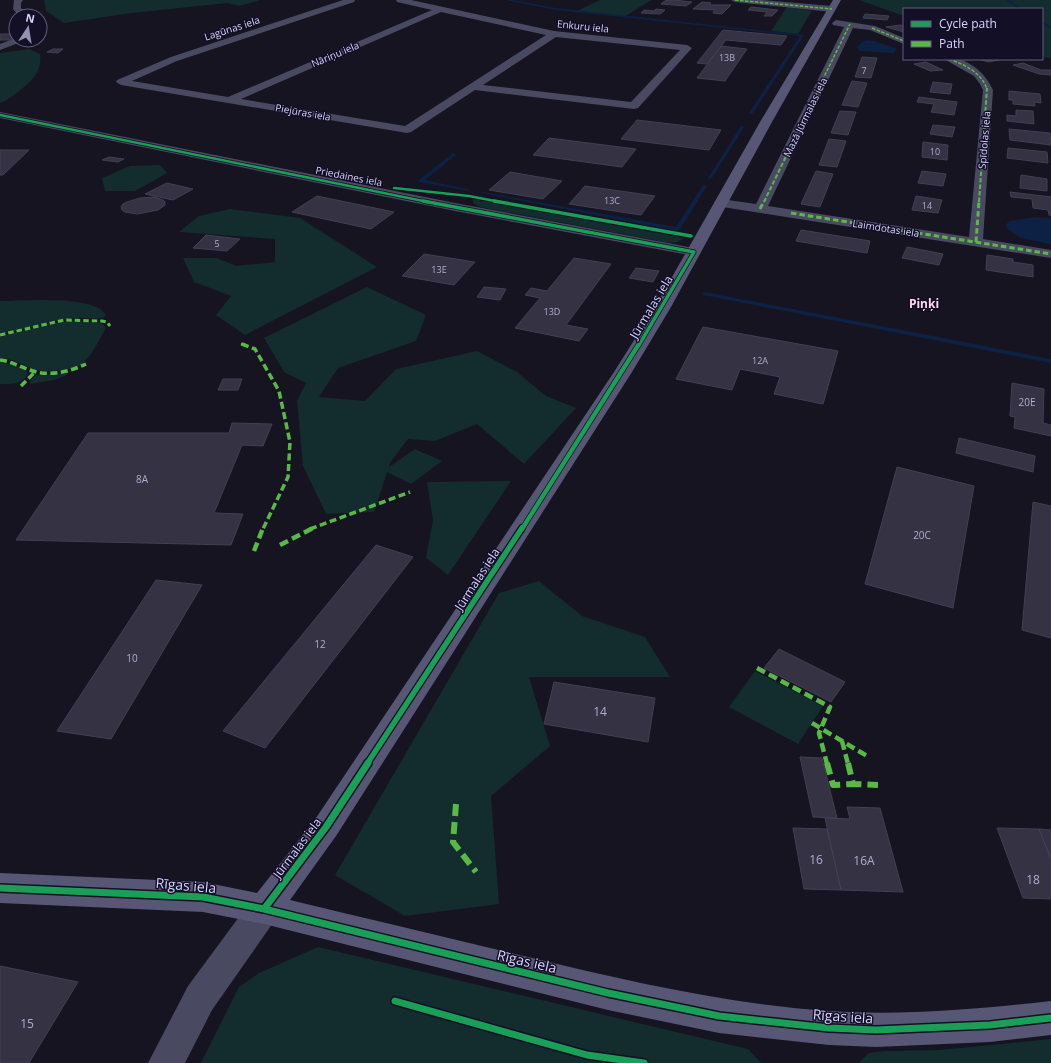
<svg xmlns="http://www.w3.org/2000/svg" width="1051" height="1063" font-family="'Open Sans',sans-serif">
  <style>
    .green { fill: #132c2d }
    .water { fill: #0d2144 }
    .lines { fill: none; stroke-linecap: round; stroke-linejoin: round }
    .stream { fill: #0d2144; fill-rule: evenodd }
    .building { fill: #343243; stroke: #433f54 }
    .minor { fill: #4a4962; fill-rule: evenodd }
    .tertiary { fill: #4a4962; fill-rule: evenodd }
    .secondary { fill: #575674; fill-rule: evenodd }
    .quiet-far5 { stroke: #58b947; stroke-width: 1.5; stroke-dasharray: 3.5 1.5; stroke-linecap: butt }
    .quiet-far4 { stroke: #58b947; stroke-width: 2; stroke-dasharray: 4.5 2; stroke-linecap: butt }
    .quiet-far3 { stroke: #58b947; stroke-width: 3; stroke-dasharray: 5.5 3; stroke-linecap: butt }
    .quiet-far2 { stroke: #58b947; stroke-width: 3.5; stroke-dasharray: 7 3.5; stroke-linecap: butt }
    .quiet-far1 { stroke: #58b947; stroke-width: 4.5; stroke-dasharray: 9 4.5; stroke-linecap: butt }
    .quiet { stroke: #58b947; stroke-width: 6; stroke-dasharray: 12 6; stroke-linecap: butt }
    .cycleway-far4-casing { stroke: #130f26; stroke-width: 4 }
    .cycleway-far3-casing { stroke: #130f26; stroke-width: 5 }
    .cycleway-far2-casing { stroke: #130f26; stroke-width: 6 }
    .cycleway-far1-casing { stroke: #130f26; stroke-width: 8 }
    .cycleway-casing { stroke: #130f26; stroke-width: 10 }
    .cycleway-far4 { stroke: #1a9f57; stroke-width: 2.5 }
    .cycleway-far3 { stroke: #1a9f57; stroke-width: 3.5 }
    .cycleway-far2 { stroke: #1a9f57; stroke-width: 4.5 }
    .cycleway-far1 { stroke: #1a9f57; stroke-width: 5.5 }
    .cycleway { stroke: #1a9f57; stroke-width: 7 }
    .labels { text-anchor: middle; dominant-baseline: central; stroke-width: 3; stroke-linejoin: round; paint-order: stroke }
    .far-number-label { font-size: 9px; fill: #b0acd0 }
    .far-street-label { font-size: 10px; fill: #d9d4ff; stroke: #130f26 }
    .number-label { font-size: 10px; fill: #b0acd0 }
    .far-quarter-label { font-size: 12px; font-weight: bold; fill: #ffd6f0; stroke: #130f26 }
    .street-label { font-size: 12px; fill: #d9d4ff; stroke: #130f26 }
    .near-number-label { font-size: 12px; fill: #b0acd0 }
    .near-street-label { font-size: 14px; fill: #d9d4ff; stroke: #130f26 }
  </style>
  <rect width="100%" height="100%" fill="#161421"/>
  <!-- green -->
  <path class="green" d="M44 0H261L239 6 227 3 132 13 64 23 46 11Z
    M600 0H651L624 17 577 11Z
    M859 0H1051V58L1042 57V9H904V16Z
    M787 7 812 11 798 34 771 31Z
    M29 49 40 54C43 74 28 84 14 95 9 98 5 102 0 103V53Z
    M160 165 167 173 135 191H105L102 178 130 166Z
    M473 199 684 238C676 246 664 242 654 240L480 207 473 203Z
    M230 209 300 218 377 267 245 335 216 315 231 296 194 282 183 258H217L236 266 275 262V239L179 232 199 216Z
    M367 287 426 315 416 341 338 368 319 397 365 401 396 369 477 351 517 372 546 396 576 408 524 464 477 424 435 441 408 439 390 463 389 467 415 449 442 461 411 484 387 472 374 512 326 514 303 466 297 401 306 383 284 372 264 338Z
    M0 301C21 301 98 294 106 316 98 320 91 318 82 318 53 318 28 330 0 334Z
    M70 321 101 323 106 327C100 339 92 355 83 363 73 372 43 373 32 369 21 364 12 359 0 358V337L48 324Z
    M0 362C10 363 20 366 28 373 23 385 11 384 0 384Z
    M65 373H67V375L54 380 31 384 29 382 36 375Z
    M511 481 448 575 426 558 433 520 427 482Z
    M539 581 582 616 645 637 670 677H529L550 746 491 796 499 904 405 916 335 875 499 593Z
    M755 671 823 706 798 744 729 707Z
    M318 947 748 1049 761 1063H201L239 987 259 973Z
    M1051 1039V1063H858L869 1053 883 1051 940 1050Z"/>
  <!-- water -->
  <path class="water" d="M867 40 875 41 897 49 894 53 859 51 857 47 863 41Z
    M1036 217 1051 218V244L1021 238 1007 229 1006 224 1010 221Z"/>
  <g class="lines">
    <!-- stream -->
    <path class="stream" d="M506 0H513L556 8 804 35 753 113 751 114 749 113 800 36 556 10Z
      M1006 0H1009L1023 9H1019Z
      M1042 21 1051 27V29L1042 23Z
      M741 126 744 127 712 178 708 179V178Z
      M453 153 457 154 425 180 467 189 469 190V191L419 182V180Z
      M703 185 707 186 680 229 677 231 481 193 483 192 676 227Z
      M705 292 1051 359V363L703 295V293Z"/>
  </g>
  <!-- building -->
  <path class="building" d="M666 0H674L692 2 686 6 661 4Z
    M702 2 711 3 709 5H731L722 14 713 13 715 10 693 9Z
    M751 7 778 10 772 16H764L767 12 748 10Z
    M656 9 665 10 660 14 641 13 644 10 654 11Z
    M865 14 889 16 887 20 863 18Z
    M900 25 904 26V32L886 27Z
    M723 30 787 36 781 45 726 40 707 64 697 63Z
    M0 34H16V37L14 40H0Z
    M721 46 747 49 725 81 697 78Z
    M53 49H63L58 53 47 52Z
    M862 57 877 58 871 78 855 77Z
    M979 59H995L999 60 988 62Z
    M926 62 943 70 930 71 914 64Z
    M1023 63 1041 70H1051V75L1039 74 1013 65Z
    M852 81 867 83 858 107 842 105Z
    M933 82 952 84 950 94 930 92Z
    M1009 91 1040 94 1041 103 1034 102 1035 106 1013 104V100H1009Z
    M919 97 957 102 954 115 931 112 934 104 917 102Z
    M1016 110 1033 111 1034 124 1007 121V115L1016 116Z
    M840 111 856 112 848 135 831 133Z
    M637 120 721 130 709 150 621 139Z
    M933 125 955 127 952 137 930 134Z
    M1009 129 1050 133 1051 145 1010 140Z
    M549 138 636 149 622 167 533 155Z
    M829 139 846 141 837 167 819 165Z
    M923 142 948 145 947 160 922 157Z
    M1008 148 1047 152 1048 163 1007 158Z
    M0 150H29L3 175H0Z
    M109 157 124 159 118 162 102 160Z
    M816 171 833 174 820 207 801 204Z
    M922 171 946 174 943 186 918 183Z
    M510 172 562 181 543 199 489 190Z
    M1021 175 1047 179V191L1020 188Z
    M167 183 193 189 173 200 145 194Z
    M585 186 655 196 641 215 569 204Z
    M1010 192 1051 197V216L1049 215 1048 210 1033 208 1032 199 1011 197Z
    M317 196 394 212 371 229 292 212Z
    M916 196 942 200 938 213 912 210Z
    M154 197 163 200 165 202V205L158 210 137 214 125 212 122 210 121 207 123 204 127 202 140 198Z
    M801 230 870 241 867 253 796 241Z
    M206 235 240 239 227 251 193 248Z
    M907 247 943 254 939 265 902 258Z
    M424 254 475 262 454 285 402 276Z
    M987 255 1013 259V262L1033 265V277L986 270Z
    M574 258 611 264 566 325 588 329 579 341 515 328 540 298 525 295 531 288 547 291Z
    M636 268 659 271 653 282 629 278Z
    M484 287 506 289 500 300 477 297Z
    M703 327 838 351 823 404 774 394 780 377 740 369 732 390 676 379Z
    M223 379H242L238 390H218Z
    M1012 383 1044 389 1043 423 1051 425V436L1014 428 1015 417 1010 416Z
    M232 423 272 424 263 446 242 445 214 513 243 514 231 545 16 540 88 433H229Z
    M959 438 1035 456 1033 472 956 453Z
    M897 467 974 486 953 608 865 584Z
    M1033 502 1051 506V638L1022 630Z
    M376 545 413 557 265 748 223 731Z
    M156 580 202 585 111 739 57 731Z
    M779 649 845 682 831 702 764 668Z
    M554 682 655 698 648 742 544 724Z
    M800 757 822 758 837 818 813 817Z
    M847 807 880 808 903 892 841 890 825 818 850 819Z
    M793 828 827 829 841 890 804 889Z
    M997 828 1039 829 1051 859V899L1023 898Z
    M1039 829 1051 830V859Z
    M0 966 78 982 29 1063H0Z"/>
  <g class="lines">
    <!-- minor -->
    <path class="minor" d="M14 0H23L21 3V8L28 16H19L13 9Z
      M343 0H355L354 2 177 61 132 81 228 97 432 10 397 2 396 0H411L554 31 687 45 692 48 638 108 634 109 475 90 411 132 407 133 121 85 116 82 117 80 171 57ZM441 12 546 35 405 126 241 99ZM556 37 680 50 631 102 483 85Z
      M731 0H762L832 6 836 9 832 12 735 2Z
      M836 20 875 26 904 38V44L870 30 853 28 768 206 969 237 983 90 980 84 974 76 944 59C948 59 953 58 957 59 973 62 987 76 993 90L983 239 1051 250V258L716 206 714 203 716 200 721 199 756 204 844 27 833 25 832 23Z
      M16 38V40H23L21 42 0 50V44Z"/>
    <!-- tertiary -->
    <path class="tertiary" d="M0 112 455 203 694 248 699 249 701 252 699 255 694 256 455 211 0 118Z
      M264 894 275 898 280 909 275 920 212 1010 185 1063H148L188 986 253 898Z"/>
    <!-- secondary -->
    <path class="secondary" d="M833 0H841L772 122 671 307 632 372 336 836 290 900C369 919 448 938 528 957 628 981 727 1004 830 1011 903 1016 978 1009 1051 1001V1035L990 1042 876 1047 829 1045 719 1033 608 1010 264 924 203 912 0 903V873L203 882 257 893 316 818 614 372 655 307 760 122Z"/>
    <!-- quiet-far5 -->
    <path class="quiet-far5" d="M735 0 832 9
      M872 28 904 41
      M949 59C965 65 981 72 987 89
      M818 89 850 24"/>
    <!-- quiet-far4 -->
    <path class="quiet-far4" d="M764 202 819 88
      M979 202 987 88"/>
    <!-- quiet-far3 -->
    <path class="quiet-far3" d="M760 209 764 201
      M791 213 1051 254
      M976 242 979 201
      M0 335 64 320 102 321 107 322 110 326
      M241 344 245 345"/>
    <!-- quiet-far2 -->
    <path class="quiet-far2" d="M242 344 255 349 279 391 290 442 288 477 263 529
      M0 360C11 361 20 367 30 370 48 377 69 372 86 364
      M21 386 35 372
      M310 529 410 492"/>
    <!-- quiet-far1 -->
    <path class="quiet-far1" d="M280 545 313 528
      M254 551 263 528
      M757 668 830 707 819 733 827 764
      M812 723 867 756
      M842 741 848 764"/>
    <!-- quiet -->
    <path class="quiet" d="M827 763 833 785 853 784
      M848 763 853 784 878 785
      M456 804 453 842 476 872"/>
    <!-- cycleway-far4 casing -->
    <g class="cycleway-far4-casing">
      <path id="cycleway-far4" d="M0 115 428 202
        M394 188 469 196 500 202"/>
    </g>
    <!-- cycleway-far3 casing -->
    <g class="cycleway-far3-casing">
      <path id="cycleway-far3" d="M423 201 694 252 639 345
        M494 201 691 236"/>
    </g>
    <!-- cycleway-far2 casing -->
    <g class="cycleway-far2-casing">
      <path id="cycleway-far2" d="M522 529 639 344"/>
    </g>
    <!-- cycleway-far1 casing -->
    <g class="cycleway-far1-casing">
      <path id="cycleway-far1" d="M367 764 522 528"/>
    </g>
    <!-- cycleway casing -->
    <g class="cycleway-casing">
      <path id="cycleway" d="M0 888 203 897 264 909 608 993 719 1016 829 1028 876 1030 990 1025 1051 1018
        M264 909 326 827 368 763
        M395 1001 587 1055 644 1063"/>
    </g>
    <!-- cycleway-far4 -->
    <use href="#cycleway-far4" class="cycleway-far4"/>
    <!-- cycleway-far3 -->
    <use href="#cycleway-far3" class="cycleway-far3"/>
    <!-- cycleway-far2 -->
    <use href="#cycleway-far2" class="cycleway-far2"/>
    <!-- cycleway-far1 -->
    <use href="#cycleway-far1" class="cycleway-far1"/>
    <!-- cycleway -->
    <use href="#cycleway" class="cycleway"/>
  </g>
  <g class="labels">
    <!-- far-number labels -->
    <g class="far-number-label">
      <text x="727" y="57">13B</text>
      <text x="864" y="70">7</text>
      <text x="935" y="151">10</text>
      <text x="612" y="200">13C</text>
      <text x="927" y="205">14</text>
      <text x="217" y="243">5</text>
      <text x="439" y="269">13E</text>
      <text x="552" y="311">13D</text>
      <text x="760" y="360">12A</text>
    </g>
    <!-- far-street labels -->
    <g class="far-street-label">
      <text transform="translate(583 26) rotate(6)">Enkuru iela</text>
      <text transform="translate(232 28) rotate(-18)">Lagūnas iela</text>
      <text transform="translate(335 54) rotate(-23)">Nāriņu iela</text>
      <text transform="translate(303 112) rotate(10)">Piejūras iela</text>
      <text transform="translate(805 117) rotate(-64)">Mazā Jūrmalas iela</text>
      <text transform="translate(984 140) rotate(-85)">Spīdolas iela</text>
      <text transform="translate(349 176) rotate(11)">Priedaines iela</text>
      <text transform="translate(886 228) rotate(9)">Laimdotas iela</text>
    </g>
    <!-- number labels -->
    <g class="number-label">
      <text x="1027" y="402">20E</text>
      <text x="142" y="479">8A</text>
      <text x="922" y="535">20C</text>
      <text x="320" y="644">12</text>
      <text x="132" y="658">10</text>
    </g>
    <!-- far-quarter labels -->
    <g class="far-quarter-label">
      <text x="924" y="303">Piņķi</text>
    </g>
    <!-- street labels -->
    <g class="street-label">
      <text transform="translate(651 307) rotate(-59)">Jūrmalas iela</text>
      <text transform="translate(477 579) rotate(-57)">Jūrmalas iela</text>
      <text transform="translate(297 848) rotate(-53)">Jūrmalas iela</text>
    </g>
    <!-- near-number labels -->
    <g class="near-number-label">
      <text x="600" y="711">14</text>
      <text x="816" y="859">16</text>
      <text x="864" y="860">16A</text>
      <text x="1033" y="879">18</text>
      <text x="27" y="1023">15</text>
    </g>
    <!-- near-street labels -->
    <g class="near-street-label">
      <text transform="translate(186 885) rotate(5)">Rīgas iela</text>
      <text transform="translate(527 961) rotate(13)">Rīgas iela</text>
      <text transform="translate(843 1016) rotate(4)">Rīgas iela</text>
    </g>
  </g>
  <!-- legend -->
  <rect x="903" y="8" width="140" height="52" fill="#130f26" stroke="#625e7d"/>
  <rect x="911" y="21" width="20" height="6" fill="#1a9f57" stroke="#625e7d"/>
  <text x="939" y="28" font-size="12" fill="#d9d4ff">Cycle path</text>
  <rect x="911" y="41" width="20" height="6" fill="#58b947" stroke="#625e7d"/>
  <text x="939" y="48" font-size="12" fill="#d9d4ff">Path</text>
  <!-- north arrow -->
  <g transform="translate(28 28) rotate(12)"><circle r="19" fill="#130f26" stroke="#625e7d"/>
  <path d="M0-3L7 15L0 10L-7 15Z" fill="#9591b1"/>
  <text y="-6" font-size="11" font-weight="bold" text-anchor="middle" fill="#d9d4ff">N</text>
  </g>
</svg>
